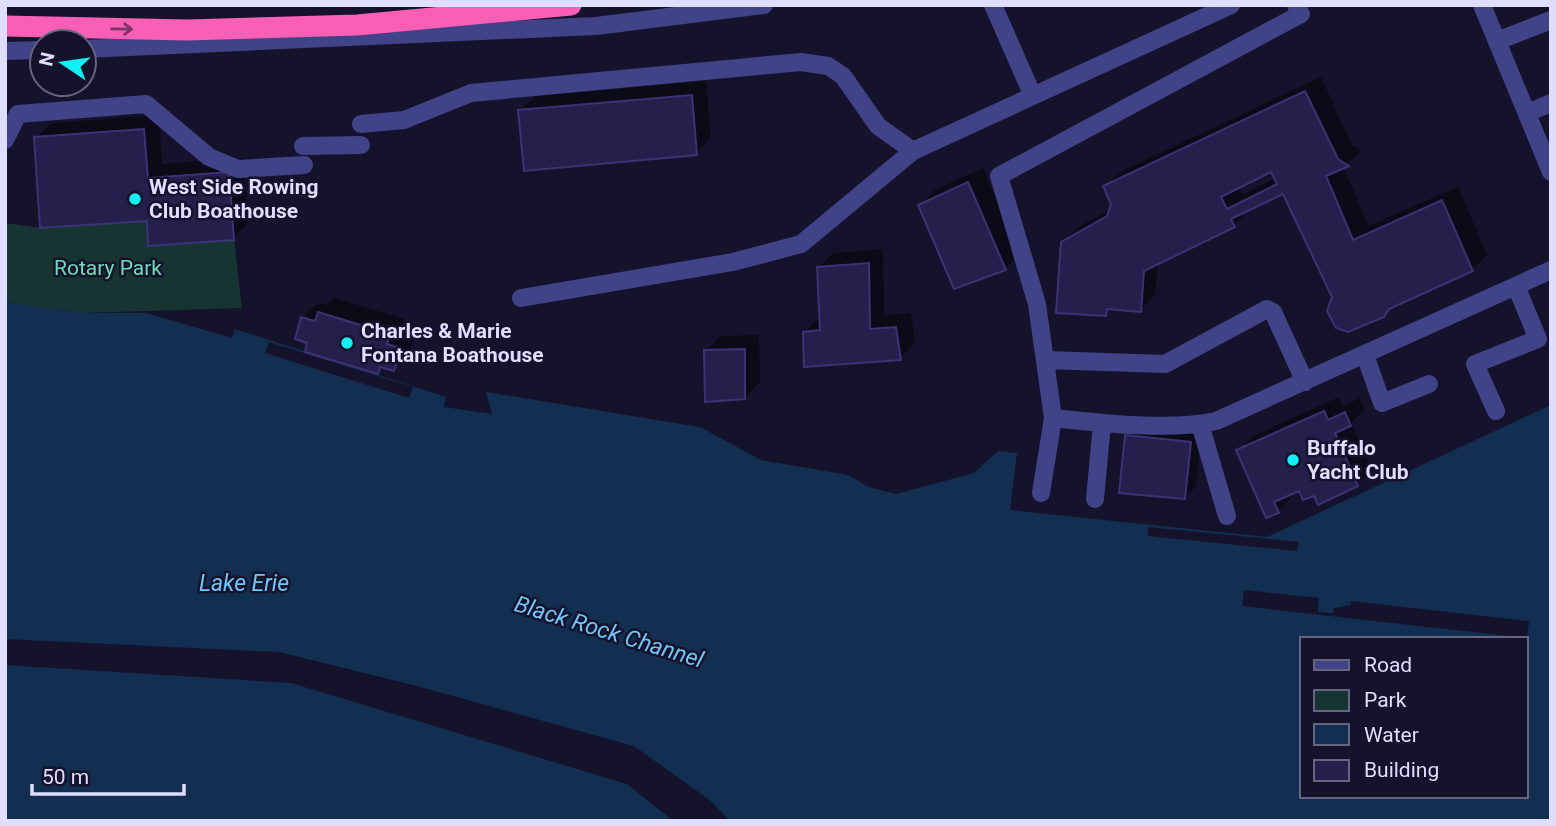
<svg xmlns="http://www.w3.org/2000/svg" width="1556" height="826" font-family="Roboto,sans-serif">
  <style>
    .green { fill: #163532 }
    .water { fill: #122e50; fill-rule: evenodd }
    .pier { fill: #15132b }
    .shadow { fill: #0007; fill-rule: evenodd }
    .building { fill: #251f4c; stroke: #3b3376; stroke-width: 2; fill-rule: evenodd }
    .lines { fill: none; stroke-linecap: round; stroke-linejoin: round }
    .minor { stroke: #404388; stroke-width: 18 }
    .highway { stroke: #f85fb5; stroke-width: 21 }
    .oneway { stroke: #7b3569 }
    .poi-dot { fill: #13f0f5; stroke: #15132b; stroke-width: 2.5 }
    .labels { text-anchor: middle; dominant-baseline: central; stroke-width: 5; stroke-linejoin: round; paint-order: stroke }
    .poi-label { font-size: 21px; font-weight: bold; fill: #dfdefe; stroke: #15132b; text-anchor: start }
    .park-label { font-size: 21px; fill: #6cdcb7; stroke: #15132b }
    .water-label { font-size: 23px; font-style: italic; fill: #71c5f9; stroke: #15132b }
  </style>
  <rect width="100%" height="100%" fill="#15132b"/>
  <!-- green -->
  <path class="green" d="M147 221 148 245 234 240 242 308 82 313 5 302V223L40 228Z"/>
  <!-- water -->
  <path class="water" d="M5 302 82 313H146L232 338 235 329 446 397 444 407 492 414 486 392 700 427 761 460 848 475 869 487 896 494 974 473 998 451 1017 453 1010 510 1267 537 1551 405V821H5ZM1302 639H1526V796H1302Z"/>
  <!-- pier -->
  <path class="pier" d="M269 342 413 387 409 398 265 353Z
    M1148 527 1299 542 1297 551 1148 536Z
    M1244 590 1319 598 1318 612 1333 613 1334 608 1351 605V601L1529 621 1527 638 1242 606Z
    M5 639 279 652 417 686 634 746 711 801 730 821H673L627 784 291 683 5 665Z"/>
  <!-- shadow -->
  <path class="shadow" d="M1321 77 1352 145 1362 150 1343 167 1369 226 1458 187 1487 255 1472 270 1394 305 1383 315 1333 296 1283 192 1249 210 1234 225 1158 262 1155 295 1140 310 1112 308 1105 315 1063 243 1078 227 1111 209 1113 204 1105 187 1120 172ZM1272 170 1276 178 1243 195 1238 187Z
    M706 81 711 138 696 153 520 111 535 96Z
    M159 115 162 164 244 158 248 223 233 238 148 219 36 138 51 123Z
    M983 168 1020 254 1005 269 920 205 935 190Z
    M883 249 884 315 911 313 915 343 900 358 804 333 819 318 818 268 833 253Z
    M334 298 404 319 401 329 415 333 408 354 393 369 383 366 377 372 309 342 303 318 318 303 327 305Z
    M759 335 760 382 745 397 706 351 721 336Z
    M1339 397 1343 406 1360 398 1365 410 1351 423 1372 470 1357 485 1315 493 1300 489 1291 493 1292 496 1278 511 1238 451 1253 436Z
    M1138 424 1202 431 1196 486 1185 498 1126 436Z"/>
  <!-- building -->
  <path class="building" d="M1305 91 1338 159 1349 166 1326 176 1353 240 1442 200 1473 271 1389 309 1384 317 1348 332 1336 328 1327 311 1332 297 1283 194 1231 219 1235 227 1144 271 1141 312 1107 309 1106 316 1056 313 1061 242 1107 216 1111 204 1103 186ZM1271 172 1277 184 1227 209 1221 197Z
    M692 95 697 155 524 171 518 110Z
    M144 129 148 178 229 172 234 240 148 246 147 221 40 228 34 137Z
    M968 182 1006 270 954 289 918 205Z
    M869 263 870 329 896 327 901 360 804 367 803 332 820 330 817 267Z
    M318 312 390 334 387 344 401 348 394 371 380 367 378 374 305 352 307 343 295 339 301 317 315 321Z
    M745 349V399L705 402 704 350Z
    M1324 411 1328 420 1345 412 1351 426 1335 433 1358 486 1318 505 1314 496 1303 500 1299 491 1274 502 1279 513 1266 518 1236 450Z
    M1125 435 1191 442 1185 499 1119 493Z"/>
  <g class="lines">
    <!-- minor -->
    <path class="minor" d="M993 5 1033 96
      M1482 5 1551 172
      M1497 41 1551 20
      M84 49 596 26 764 5
      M5 51 42 50
      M1527 113 1551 103
      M361 124 404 120 471 93 801 62 828 66 843 76 878 126 913 151 1231 5
      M5 140 18 114 146 104 209 157 238 169 304 165
      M303 146 361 145
      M521 298 733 262 801 244 913 151
      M1365 355 1382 403 1429 384
      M1045 360 1165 364 1267 309 1273 312 1305 382
      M1496 411 1475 364 1538 339 1516 286
      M1053 418 1037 304 999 176 1301 14 1296 5
      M1200 424 1227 516
      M1041 493 1053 418C1100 423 1171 431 1216 421L1551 270
      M1095 499 1102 423"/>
    <!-- highway -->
    <path class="highway" d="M5 26 187 30 357 25 571 5"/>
  </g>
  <!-- one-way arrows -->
  <defs><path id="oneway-shaft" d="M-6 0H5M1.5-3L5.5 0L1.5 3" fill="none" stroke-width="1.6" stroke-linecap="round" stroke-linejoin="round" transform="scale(1.75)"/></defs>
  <use class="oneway" href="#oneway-shaft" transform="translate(122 29) rotate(1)"/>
  <!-- markers -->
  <g class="poi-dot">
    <circle cx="135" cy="199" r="7"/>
    <circle cx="347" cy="343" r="7"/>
    <circle cx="1293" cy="460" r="7"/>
  </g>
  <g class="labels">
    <!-- poi labels -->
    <g class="poi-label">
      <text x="149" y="187">West Side Rowing<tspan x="149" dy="24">Club Boathouse</tspan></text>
      <text x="361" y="331">Charles &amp; Marie<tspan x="361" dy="24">Fontana Boathouse</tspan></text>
      <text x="1307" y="448">Buffalo<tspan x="1307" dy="24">Yacht Club</tspan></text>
    </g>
    <!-- park labels -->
    <g class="park-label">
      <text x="108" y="268">Rotary Park</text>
    </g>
    <!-- water labels -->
    <g class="water-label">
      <text x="244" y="583">Lake Erie</text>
      <text transform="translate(609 632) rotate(17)">Black Rock Channel</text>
    </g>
  </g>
  <!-- border -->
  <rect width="1556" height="826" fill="none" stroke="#dfdefe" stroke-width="14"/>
  <!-- legend -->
  <rect x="1300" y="637" width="228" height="161" fill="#15132b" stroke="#66647f" stroke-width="2"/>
  <rect x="1314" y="660" width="35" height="10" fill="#404388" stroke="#66647f" stroke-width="2"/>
  <text x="1364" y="672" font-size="21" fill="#dfdefe">Road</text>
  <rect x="1314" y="690" width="35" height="21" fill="#163532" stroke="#66647f" stroke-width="2"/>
  <text x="1364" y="707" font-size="21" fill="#dfdefe">Park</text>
  <rect x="1314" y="724" width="35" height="21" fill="#122e50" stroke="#66647f" stroke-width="2"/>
  <text x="1364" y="742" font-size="21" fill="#dfdefe">Water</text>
  <rect x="1314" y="760" width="35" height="21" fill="#251f4c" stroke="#66647f" stroke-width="2"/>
  <text x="1364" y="777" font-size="21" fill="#dfdefe">Building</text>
  <!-- north arrow -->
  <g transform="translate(63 63) rotate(283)"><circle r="33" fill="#15132b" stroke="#66647f" stroke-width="2"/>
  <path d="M0-5L12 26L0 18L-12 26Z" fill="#13f0f5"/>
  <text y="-10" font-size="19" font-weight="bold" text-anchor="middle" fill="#dfdefe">N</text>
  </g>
  <!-- scale -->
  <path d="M32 784v10h152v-10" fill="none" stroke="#dfdefe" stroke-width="3.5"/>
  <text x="42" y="784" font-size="21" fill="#dfdefe" stroke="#15132b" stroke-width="5" paint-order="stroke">50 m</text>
</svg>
